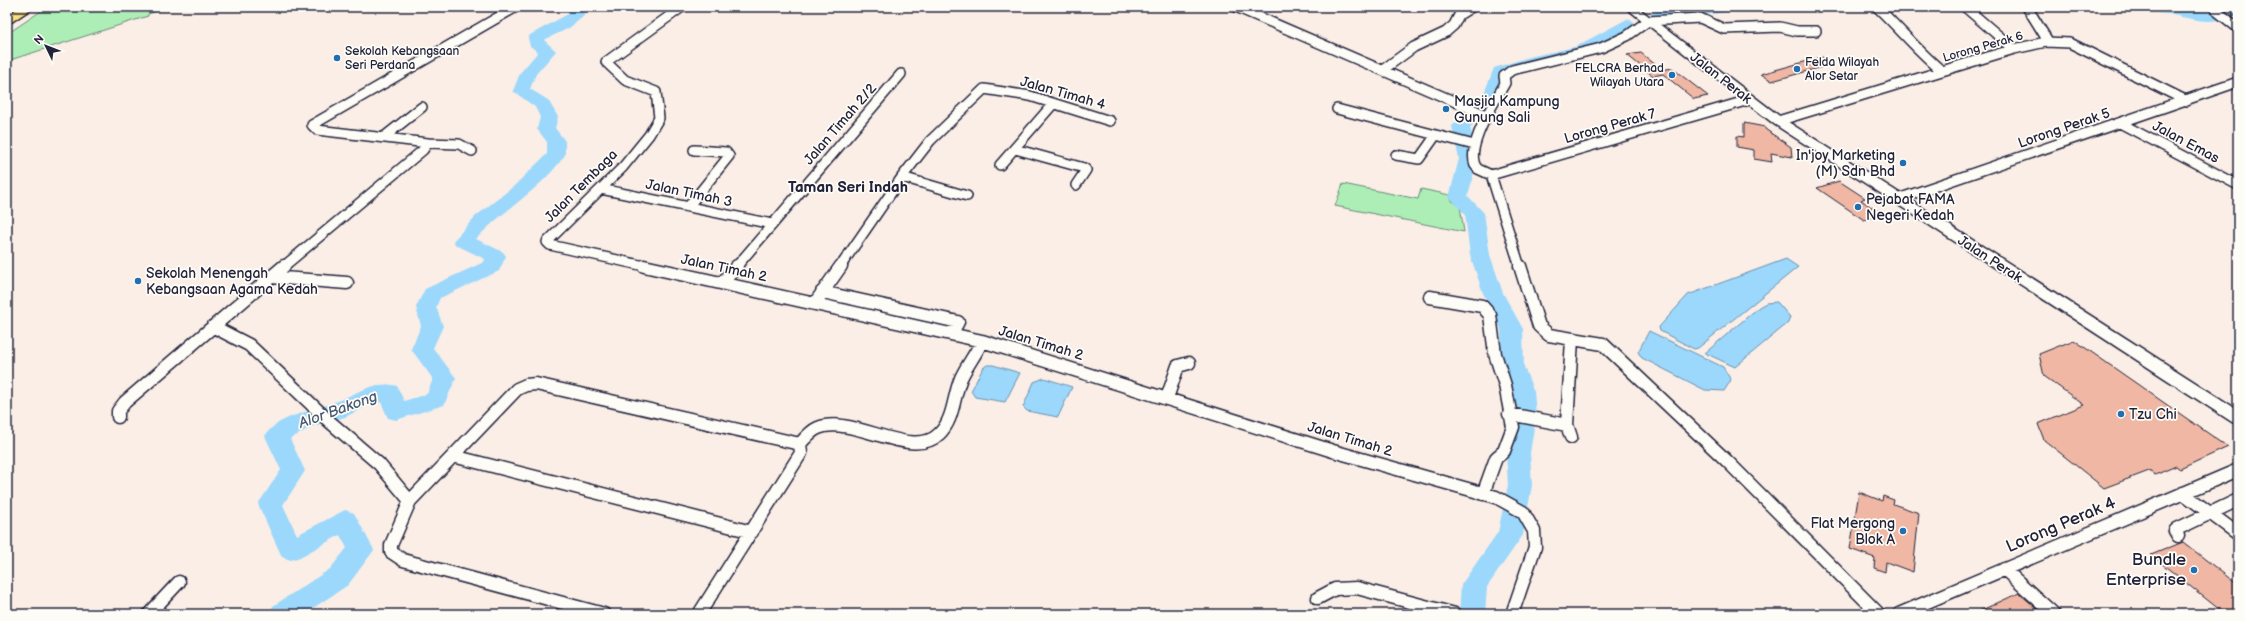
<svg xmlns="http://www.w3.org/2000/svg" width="2245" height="621" font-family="'Balsamiq Sans',sans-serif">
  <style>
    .green { fill: #adeeb6; stroke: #688878 }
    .water { fill: #9bd8fc; stroke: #6b8faf }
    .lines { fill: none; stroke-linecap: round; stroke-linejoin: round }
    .stream { stroke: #6b8faf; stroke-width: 3 }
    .river { fill: #9bd8fc; fill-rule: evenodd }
    .building { fill: #efb7a4; stroke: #22223b }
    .street-far1-casing { stroke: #22223b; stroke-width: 12 }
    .street-casing { stroke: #22223b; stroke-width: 15 }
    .secondary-casing { stroke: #22223b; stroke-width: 3 }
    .primary-casing { stroke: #22223b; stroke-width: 3 }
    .street-far1 { stroke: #fdfcf7; stroke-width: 9 }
    .street { stroke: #fdfcf7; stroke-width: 12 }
    .secondary { fill: #fdfcf7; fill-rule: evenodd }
    .primary { fill: #fbe080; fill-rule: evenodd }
    .poi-dot { fill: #1f6fb2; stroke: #fdfcf7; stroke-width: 1.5 }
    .labels { text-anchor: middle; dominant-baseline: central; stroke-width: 3.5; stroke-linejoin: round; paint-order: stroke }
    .far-street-label { font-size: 12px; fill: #22223b; stroke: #fdfcf7 }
    .far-poi-label { font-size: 12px; fill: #22223b; stroke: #fdfcf7; text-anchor: start }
    .street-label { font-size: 14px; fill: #22223b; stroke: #fdfcf7 }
    .poi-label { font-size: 14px; fill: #22223b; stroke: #fdfcf7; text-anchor: start }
    .neighbourhood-label { font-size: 15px; font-weight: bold; fill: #22223b; stroke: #fdfcf7 }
    .water-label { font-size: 15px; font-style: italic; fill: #465975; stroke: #fdfcf7 }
    .near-street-label { font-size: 17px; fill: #22223b; stroke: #fdfcf7 }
    .near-poi-label { font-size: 17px; fill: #22223b; stroke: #fdfcf7; text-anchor: end }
  </style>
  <rect width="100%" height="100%" fill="#faeee6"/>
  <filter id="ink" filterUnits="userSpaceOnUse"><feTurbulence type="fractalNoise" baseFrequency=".025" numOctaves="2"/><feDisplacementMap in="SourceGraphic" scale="8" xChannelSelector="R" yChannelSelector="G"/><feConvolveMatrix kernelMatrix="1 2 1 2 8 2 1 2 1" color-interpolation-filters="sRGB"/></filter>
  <g filter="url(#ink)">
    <!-- green -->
    <path class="green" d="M47 7H169L148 14V16L7 61V34Z
      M1343 184 1418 199 1421 189 1450 195 1452 201 1460 206 1464 232 1335 206Z"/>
    <!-- water -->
    <path class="water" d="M1786 259 1798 267 1698 348 1694 349 1660 331 1659 327 1688 295Z
      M1777 302 1790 317 1788 323 1735 367 1705 353 1759 307 1766 303Z
      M1649 331 1723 367 1731 380 1724 391 1705 390 1642 358 1638 352Z
      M987 365H993L1020 373 1005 402 975 397 971 391 983 368Z
      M1044 378 1072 387 1058 417 1027 411 1023 407 1034 382Z"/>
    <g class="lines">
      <!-- stream -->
      <path class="stream" d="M2230 14 2238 15"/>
      <!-- river -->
      <path class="river" d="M567 7H583L584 16 569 28 544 40 556 51 536 74 530 89 548 100 558 117 555 128 565 141V155C542 189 503 210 476 239L503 252 506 256 499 271 440 298 436 307 443 326 433 348 456 378 444 405 396 420 388 418 381 402 369 405 345 417 313 426 290 439 305 471 283 505 297 535 345 510 354 513 374 550 348 585 304 614H269L273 606 330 569 347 548 340 535 300 557 291 560 282 557 258 504 281 470 265 436C277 416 310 412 330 404 351 397 374 379 397 386L404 401 427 394 433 379 411 349 421 326 416 307 425 289 484 262 485 259 456 245 453 241 476 216 514 186 547 154V142L537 129 540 117 535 107 513 91 520 73 538 52 530 46 528 38 530 35 568 14Z
        M1691 7H1734L1731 10 1726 12 1657 21 1652 19 1649 16 1652 13 1657 11Z
        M2135 7H2177L2193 11 2224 13 2227 16 2224 19C2205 24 2188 18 2169 14 2158 13 2148 13 2138 10Z
        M1627 19 1633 21 1635 24 1633 27 1586 54 1538 64 1507 74 1495 107 1470 127 1477 159 1468 196 1484 213 1490 255 1503 293 1523 329 1524 367 1534 392 1536 415 1530 453 1532 485 1523 535 1487 587 1485 614H1459L1461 585 1498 532 1508 485 1506 453 1514 415 1512 392 1502 367 1501 329 1483 293 1470 255 1465 214 1449 197 1459 159 1452 126 1481 101 1494 68 1529 57 1575 47Z"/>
    </g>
    <!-- building -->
    <path class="building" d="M1641 53 1662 70 1672 68 1708 96 1694 99 1663 74 1653 76 1627 55Z
      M1822 57 1833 64 1772 81 1761 74Z
      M1744 123 1765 127V129L1791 147 1792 157 1771 153 1772 162 1754 159V150L1737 147V136L1744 137Z
      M1839 181 1865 198 1861 200 1882 214 1864 220 1817 188Z
      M2074 340 2163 402 2228 447 2180 469 2176 466 2155 475 2149 471 2104 488 2044 440 2038 424 2084 405 2044 376 2039 354Z
      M1859 492 1882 501 1883 496 1894 500 1893 504 1919 513 1913 572 1886 562 1885 572 1874 568 1875 558 1850 549Z
      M2183 542 2238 585V614H2225L2151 555Z
      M2019 593 2043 614H1973Z"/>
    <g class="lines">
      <!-- street-far1 casing -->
      <g class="street-far1-casing">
        <path id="street-far1" d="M1236 7 1488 116
          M1877 7C1899 28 1919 52 1942 71
          M1965 7 2014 49
          M2027 7 2048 41
          M2215 7 2218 12 2238 28
          M1384 69 1414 47 1446 32 1454 25 1459 15 1472 7
          M1749 100 1491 175 1478 169C1461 152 1496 100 1505 83L1504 76 1512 70 1601 48 1627 36 1648 21 1700 18 1724 29 1780 27 1797 31H1816
          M1337 109 1474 145
          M1778 121 2014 49 2046 42 2070 43 2187 101
          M2120 123 2238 185
          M384 137 422 107
          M428 143 459 144 472 151
          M1015 149 1084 168 1086 170 1076 185
          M1396 155 1419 159 1436 135
          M1000 165 1053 104
          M1491 175 1520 267
          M902 177 967 196
          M601 189 772 224
          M1898 199 2238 82
          M688 207 729 156 726 152 694 150
          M283 267 423 150 428 143 317 130 312 125 516 7
          M649 267 550 245 547 242 623 167 649 135 659 118 656 92 625 80 606 62 682 7
          M736 267 901 74
          M840 267 902 177 930 141 984 89 1030 96 1110 121"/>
      </g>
      <!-- street casing -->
      <g class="street-casing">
        <path id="street" d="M644 266 982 341 1333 451 1496 497 1523 512 1534 531 1535 547 1512 614
          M1520 266 1539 326 1549 335 1603 344 1727 461 1879 614
          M271 277 347 283
          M722 283 737 266
          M822 292 958 322 952 333
          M1430 297 1482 306 1490 315 1495 354 1505 385 1513 427 1504 451 1496 458 1483 494
          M815 303 841 266
          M214 327 249 345 330 422 379 464 410 501
          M1167 398 1178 366 1189 363
          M1509 414 1567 425
          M118 417V411L125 402 284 266
          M1571 437 1567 425 1572 339
          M453 456 752 532
          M2183 493 2238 534
          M2178 536 2175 531 2177 529 2238 500
          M2004 569 2054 614
          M1318 598 1335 589 1357 588 1455 614
          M574 606 403 560 391 552V545L410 501 517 389 526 385 536 384 800 444
          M149 614 179 582
          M568 614 574 606 604 614
          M699 614 801 453 800 444C805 438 811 431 818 428 853 414 912 461 939 434 954 420 953 397 961 378 967 365 976 354 982 341
          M1899 614 2238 470"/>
      </g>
      <!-- secondary casing -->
      <g class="secondary-casing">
        <path id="secondary" d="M1625 7H1637L1782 118 2238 410V424L2232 422 1774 124Z"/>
      </g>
      <!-- primary casing -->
      <g class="primary-casing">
        <path id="primary" d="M20 7H34L7 25V15Z"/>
      </g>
      <!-- street-far1 -->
      <use href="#street-far1" class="street-far1"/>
      <!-- street -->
      <use href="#street" class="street"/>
      <!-- secondary -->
      <use href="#secondary" class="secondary"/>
      <!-- primary -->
      <use href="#primary" class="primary"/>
    </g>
  </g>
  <!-- markers -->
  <g class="poi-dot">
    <circle cx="337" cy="58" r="4"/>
    <circle cx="1797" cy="69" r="4"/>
    <circle cx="1672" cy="75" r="4"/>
    <circle cx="1446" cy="109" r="4"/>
    <circle cx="1903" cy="163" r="4"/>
    <circle cx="1858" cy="207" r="4"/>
    <circle cx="138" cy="281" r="4"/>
    <circle cx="2121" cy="414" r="4"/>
    <circle cx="1903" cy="531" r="4"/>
    <circle cx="2194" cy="570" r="4"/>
  </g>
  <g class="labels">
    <!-- far-street labels -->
    <g class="far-street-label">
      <text transform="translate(1983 47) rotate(-16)">Lorong Perak 6</text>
    </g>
    <!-- far-poi labels -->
    <g class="far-poi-label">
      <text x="345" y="51">Sekolah Kebangsaan<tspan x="345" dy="14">Seri Perdana</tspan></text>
      <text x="1805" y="62">Felda Wilayah<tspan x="1805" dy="14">Alor Setar</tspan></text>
      <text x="1664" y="68" text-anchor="end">FELCRA Berhad<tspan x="1664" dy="14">Wilayah Utara</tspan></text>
    </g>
    <!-- street labels -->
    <g class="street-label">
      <text transform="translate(1721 78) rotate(38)">Jalan Perak</text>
      <text transform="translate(1063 93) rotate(16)">Jalan Timah 4</text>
      <text transform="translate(840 124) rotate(-49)">Jalan Timah 2/2</text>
      <text transform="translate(1610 126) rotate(-16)">Lorong Perak 7</text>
      <text transform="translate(2064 128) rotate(-19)">Lorong Perak 5</text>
      <text transform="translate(2186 142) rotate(28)">Jalan Emas</text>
      <text transform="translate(581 186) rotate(-45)">Jalan Tembaga</text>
      <text transform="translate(689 193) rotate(12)">Jalan Timah 3</text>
      <text transform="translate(1990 259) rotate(33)">Jalan Perak</text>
      <text transform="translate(724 268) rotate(12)">Jalan Timah 2</text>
      <text transform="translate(1041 343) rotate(17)">Jalan Timah 2</text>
      <text transform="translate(1350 439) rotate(17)">Jalan Timah 2</text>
    </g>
    <!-- poi labels -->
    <g class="poi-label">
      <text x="1454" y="101">Masjid Kampung<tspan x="1454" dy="16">Gunung Sali</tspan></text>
      <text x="1895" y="155" text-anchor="end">In'joy Marketing<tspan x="1895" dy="16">(M) Sdn Bhd</tspan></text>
      <text x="1866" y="199">Pejabat FAMA<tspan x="1866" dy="16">Negeri Kedah</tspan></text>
      <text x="146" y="273">Sekolah Menengah<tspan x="146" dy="16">Kebangsaan Agama Kedah</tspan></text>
      <text x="2129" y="414">Tzu Chi</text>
      <text x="1895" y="523" text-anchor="end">Flat Mergong<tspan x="1895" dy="16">Blok A</tspan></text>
    </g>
    <!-- neighbourhood labels -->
    <g class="neighbourhood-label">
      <text x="848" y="187">Taman Seri Indah</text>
    </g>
    <!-- water labels -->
    <g class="water-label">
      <text transform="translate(338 410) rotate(-20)">Alor Bakong</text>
    </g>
    <!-- near-street labels -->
    <g class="near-street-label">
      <text transform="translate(2061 525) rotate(-23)">Lorong Perak 4</text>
    </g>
    <!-- near-poi labels -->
    <g class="near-poi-label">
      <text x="2186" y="560">Bundle<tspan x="2186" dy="20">Enterprise</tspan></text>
    </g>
  </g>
  <!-- margin -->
  <rect width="2245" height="621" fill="none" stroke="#fdfcf7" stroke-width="24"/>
  <rect x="12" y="12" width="2221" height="597" fill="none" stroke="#22223b" stroke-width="1.5" filter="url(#ink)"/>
  <!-- north arrow -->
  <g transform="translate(46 46) rotate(313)" stroke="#fdfcf7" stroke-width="3" paint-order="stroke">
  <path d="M0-3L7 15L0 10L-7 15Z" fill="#22223b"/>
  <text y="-6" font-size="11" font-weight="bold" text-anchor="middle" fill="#22223b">N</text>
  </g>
</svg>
